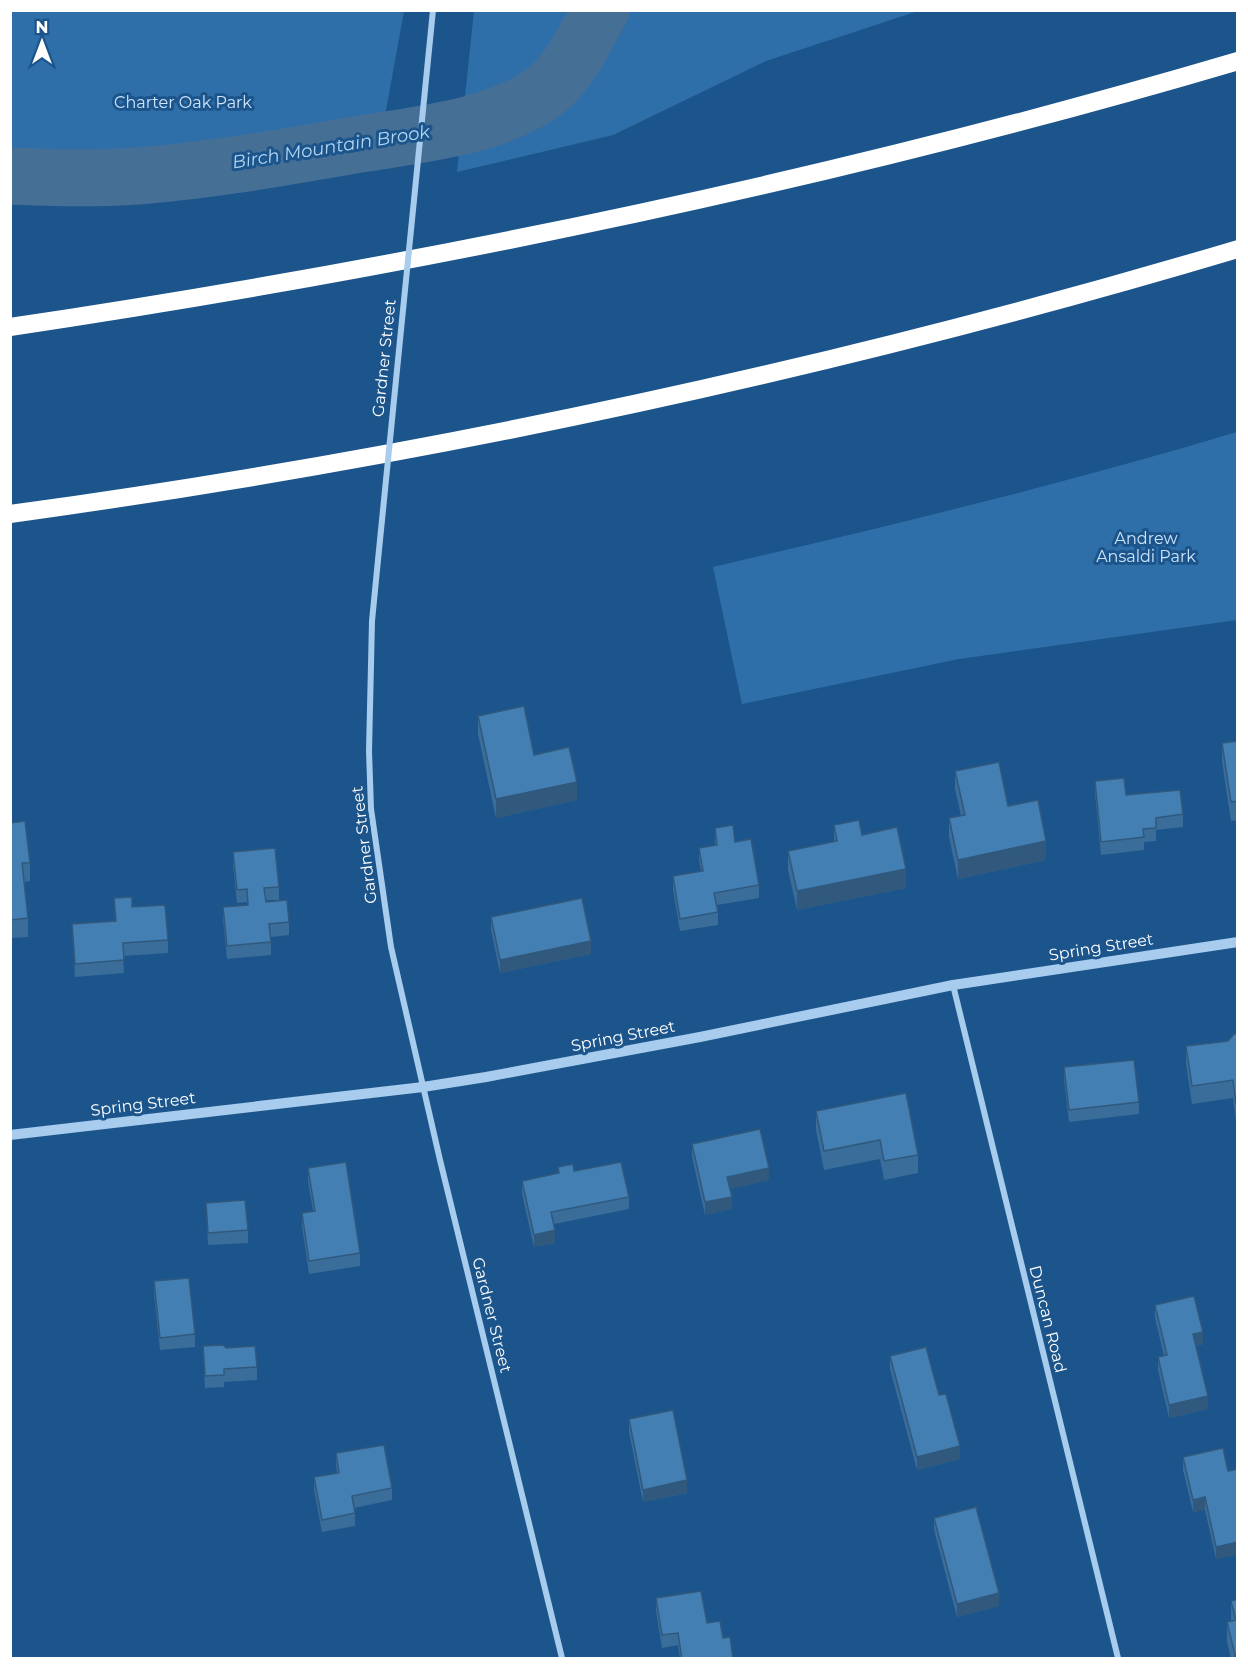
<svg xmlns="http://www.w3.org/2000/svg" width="1248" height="1669" font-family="Montserrat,sans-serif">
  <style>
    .green { fill: #2f6fa9 }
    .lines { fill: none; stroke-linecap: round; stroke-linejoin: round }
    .river { stroke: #466f95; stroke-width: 57 }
    .minor { stroke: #a7cced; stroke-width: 6 }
    .tertiary { stroke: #a7cced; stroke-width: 10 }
    .motorway { stroke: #fff; stroke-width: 18 }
    .minor-bridge { stroke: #a7cced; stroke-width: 6 }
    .wall { fill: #3a6d9a }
    .shaded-wall { fill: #30597d }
    .building { fill: #447fb3; stroke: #30597d; stroke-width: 1.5 }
    .labels { text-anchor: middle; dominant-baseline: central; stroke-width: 6; stroke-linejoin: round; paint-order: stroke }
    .park-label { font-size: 16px; fill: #cde4f9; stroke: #1c558b }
    .street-label { font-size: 16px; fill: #fff; stroke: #1c558b }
    .water-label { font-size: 18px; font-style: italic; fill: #b3d6f4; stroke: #1c558b }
  </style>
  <rect width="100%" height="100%" fill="#1c558b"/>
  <!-- green -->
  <path class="green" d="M11 10 404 11 377 160 204 196 78 188 11 194Z
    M474 11V10L918 11 766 61 613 135 457 172Z
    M1237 432V620L959 659 742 704 713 567C889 526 1064 484 1237 432Z"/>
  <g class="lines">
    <!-- river -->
    <path class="river" d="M10 176C53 178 95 179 138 176 214 170 291 156 367 143 424 134 497 126 544 92 571 72 584 38 601 10"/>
    <!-- minor -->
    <path class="minor" d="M378 560 372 621 369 751 371 809 391 947 440 1160 562 1658
      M953 985 1118 1658"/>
    <!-- tertiary -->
    <path class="tertiary" d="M10 1135 423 1087 486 1077 700 1037 953 985 1238 942"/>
    <!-- motorway -->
    <path class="motorway" d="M10 327C425 265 835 180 1238 61
      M10 514C425 457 836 369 1238 249"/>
    <!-- minor-bridge -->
    <path class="minor-bridge" d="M378 560 433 10"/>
  </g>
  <!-- wall -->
  <path class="wall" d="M478 716 534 755 577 800 496 818 478 734Z
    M1238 741V820L1231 821 1222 761V743Z
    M955 771 1008 806 1046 860 958 879 949 837V818L961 816 955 789Z
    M1095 781 1126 795 1183 814V827L1156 830V841L1144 842V850L1101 855 1095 794Z
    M10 823 30 863V881L24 882 28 918V937L10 938Z
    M834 825 862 835 906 888 797 910 788 870V851L834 842Z
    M715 828 735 842 759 885V898L717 905 718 912V925L680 931 673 889V876L701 871 699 860V848L715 845Z
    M233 852 279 887V900H266V902L289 922V935L271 937V955L227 959 223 920V907L247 905V902L237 903 233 865Z
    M114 898 132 907 168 940V953L123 956 124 973 75 977 72 924 115 921Z
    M491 917 591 954 500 973 491 930Z
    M1238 1034V1122H1236L1233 1098 1192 1104 1186 1064V1046L1228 1041Z
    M1064 1067 1139 1102V1114L1069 1122 1064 1080Z
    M816 1111 918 1155V1173L884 1180 880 1159 824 1170 816 1130Z
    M692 1144 769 1180 730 1189 732 1209 705 1215 692 1157Z
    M558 1167 574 1171 629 1197V1209L554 1224 555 1243 534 1247 522 1194V1181L558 1174Z
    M308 1168 360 1253V1266L309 1274 302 1226V1213L313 1211 308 1181Z
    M206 1203 248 1230V1243L208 1245Z
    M154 1281 195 1334V1347L160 1350 154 1294Z
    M1155 1305 1203 1344 1196 1346 1208 1409 1169 1418 1158 1370V1357L1164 1356 1155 1318Z
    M203 1346 226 1348 257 1367V1380L224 1382V1387L205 1388Z
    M890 1356 939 1395 960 1459 917 1470 890 1369Z
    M629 1419 687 1493 643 1502 629 1432Z
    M336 1453 392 1488V1500L354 1508 355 1513V1526L322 1532 314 1490V1477L337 1473 336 1466Z
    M1183 1457 1228 1471 1238 1469V1554L1216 1559 1205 1510 1193 1512 1183 1470Z
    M934 1518 999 1606 957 1617 934 1530Z
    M656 1598 723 1638 733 1659H680L678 1645 662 1648 656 1611Z
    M1238 1599V1659H1231L1227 1641V1622L1231 1621V1601Z"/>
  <!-- shaded-wall -->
  <path class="shaded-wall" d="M577 782V800L496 818V799Z
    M1046 841V860L958 879V860Z
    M906 869V888L797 910V891Z
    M591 941V954L500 973V960Z
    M769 1168V1180L727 1190V1177Z
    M732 1197V1209L705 1215V1202Z
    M555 1230V1243L534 1247V1235Z
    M1203 1332V1344L1193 1347V1334Z
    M1208 1396V1409L1169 1418V1405Z
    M960 1446V1459L917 1470V1457Z
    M687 1480V1493L643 1502V1490Z
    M1205 1497V1510L1193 1512V1500Z
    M1238 1542V1554L1216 1559V1547Z
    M999 1593V1606L957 1617V1604Z"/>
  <!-- building -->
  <path class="building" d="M524 706 534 755 569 747 577 782 496 799 478 716Z
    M1238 741V801L1231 802 1222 743Z
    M999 762 1008 806 1038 800 1046 841 958 860 949 818 965 815 955 771Z
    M1124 778 1126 795 1180 790 1183 814 1156 818V828L1143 829 1144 837 1101 842 1095 781Z
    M859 820 862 835 897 827 906 869 797 891 788 851 837 841 834 825Z
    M25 821 30 863H22L28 918 10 920V823Z
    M733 825 735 842 751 839 759 885 714 893 718 912 680 919 673 876 703 871 699 848 717 845 715 828Z
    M275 848 279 887 264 888 266 902 287 900 289 922 269 924 271 942 227 946 223 907 248 905 247 889 237 890 233 852Z
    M132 897V907L165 905 168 940 123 943 124 960 75 964 72 924 116 921 114 898Z
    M582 898 591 941 500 960 491 917Z
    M1234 1034H1238V1104H1236L1233 1080 1192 1086 1186 1046 1228 1041Z
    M1134 1060 1139 1102 1069 1110 1064 1067Z
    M906 1093 918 1155 884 1161 880 1140 824 1151 816 1111Z
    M760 1129 769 1168 727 1177 732 1197 705 1202 692 1144Z
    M346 1162 360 1253 309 1261 302 1213 315 1211 308 1168Z
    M621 1162 629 1197 551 1212 555 1230 534 1235 522 1181 559 1173 558 1167 573 1164 574 1171Z
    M245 1200 248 1230 208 1233 206 1203Z
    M189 1278 195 1334 160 1338 154 1281Z
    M1194 1296 1203 1332 1193 1334 1208 1396 1169 1405 1158 1357 1167 1355 1155 1305Z
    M223 1345 226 1348 255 1346 257 1367 224 1369V1375L205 1376 203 1346Z
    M926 1347 939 1395 946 1394 960 1446 917 1457 890 1356Z
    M673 1410 687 1480 643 1490 629 1419Z
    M384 1445 392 1488 352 1496 355 1513 322 1520 314 1477 339 1473 336 1453Z
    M1223 1448 1228 1471 1238 1469V1542L1216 1547 1205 1497 1193 1500 1183 1457Z
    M976 1507 999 1593 957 1604 934 1518Z
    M701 1591 707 1623 720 1621 723 1638 730 1637 733 1659H682L678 1633 662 1635 656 1598Z
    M1238 1599V1659H1236L1227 1622 1236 1620 1231 1601Z"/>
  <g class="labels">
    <!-- park labels -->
    <g class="park-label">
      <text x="183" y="102">Charter Oak Park</text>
      <text x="1146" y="538">Andrew<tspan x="1146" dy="18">Ansaldi Park</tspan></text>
    </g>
    <!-- street labels -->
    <g class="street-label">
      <text transform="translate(384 358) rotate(-84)">Gardner Street</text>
      <text transform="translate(364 845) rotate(-97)">Gardner Street</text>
      <text transform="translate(1101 947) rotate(-9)">Spring Street</text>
      <text transform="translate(623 1036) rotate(-11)">Spring Street</text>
      <text transform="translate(143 1104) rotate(-7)">Spring Street</text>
      <text transform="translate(492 1315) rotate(76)">Gardner Street</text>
      <text transform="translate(1048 1319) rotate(76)">Duncan Road</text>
    </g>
    <!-- water labels -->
    <g class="water-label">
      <text transform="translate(331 147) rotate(-9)">Birch Mountain Brook</text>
    </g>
  </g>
  <!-- border -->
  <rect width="1248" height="1669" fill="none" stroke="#ffffff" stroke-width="24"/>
  <!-- north arrow -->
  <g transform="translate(42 42)" stroke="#1c558b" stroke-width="4.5" paint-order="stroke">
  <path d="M0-4.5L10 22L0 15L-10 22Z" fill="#ffffff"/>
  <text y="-9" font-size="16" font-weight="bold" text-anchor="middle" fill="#ffffff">N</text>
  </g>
</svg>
